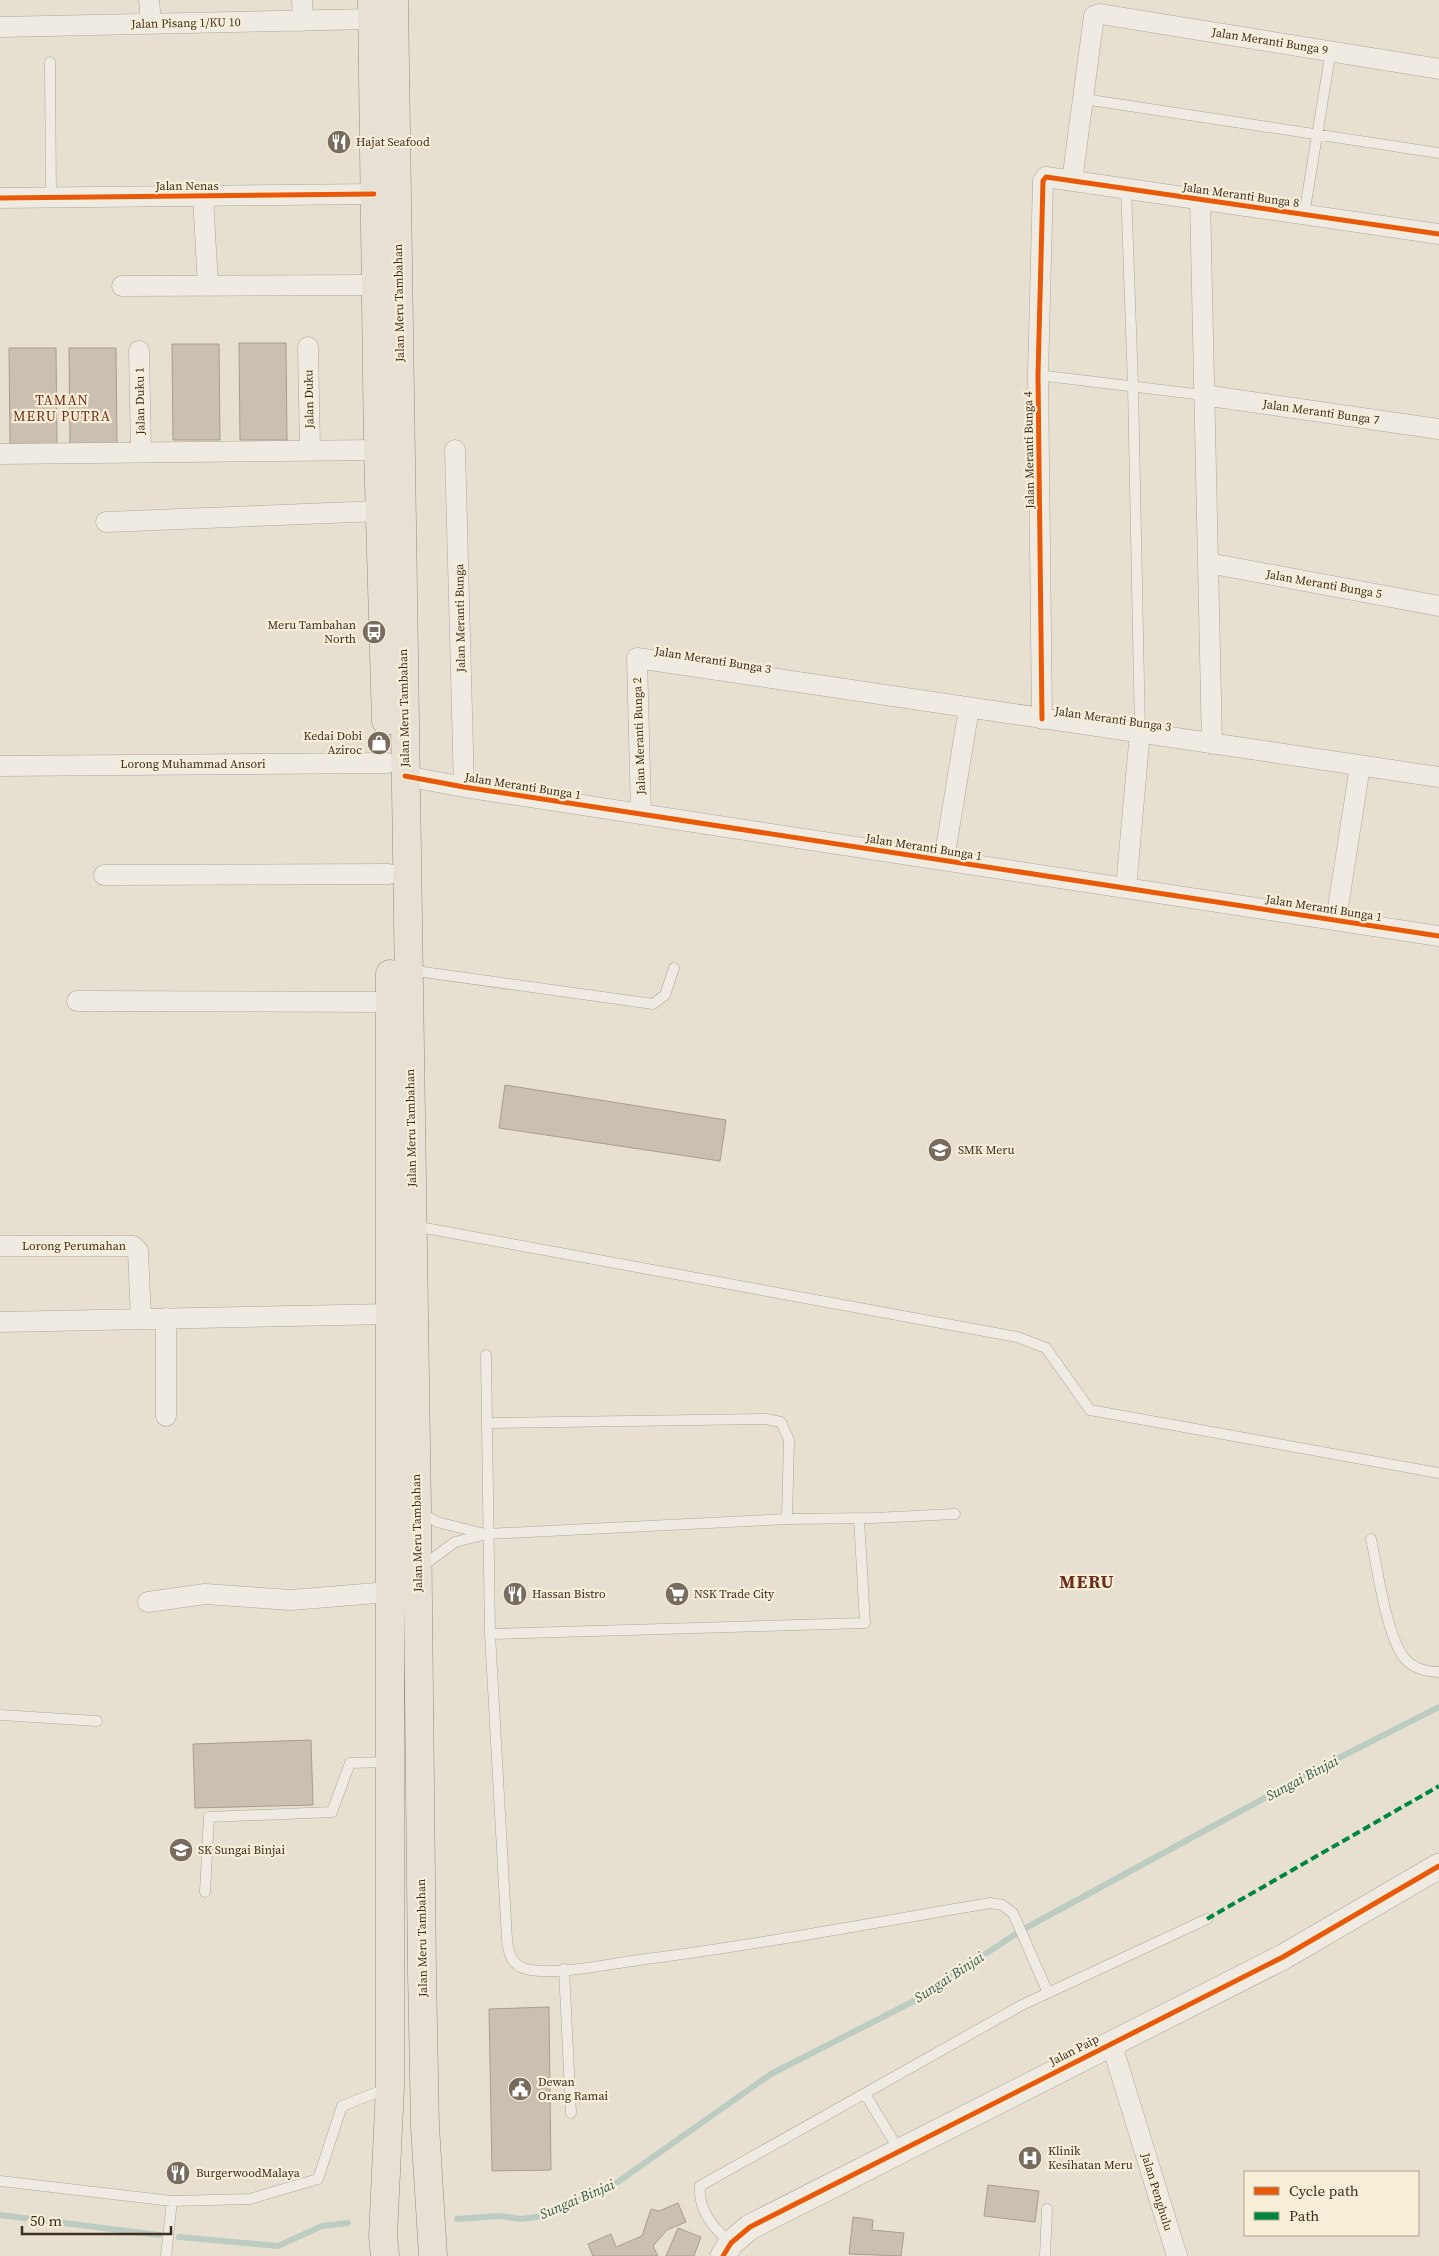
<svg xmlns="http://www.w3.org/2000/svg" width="1439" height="2256" font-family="'Source Serif 4',serif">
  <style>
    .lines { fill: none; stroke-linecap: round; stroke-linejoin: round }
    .stream { stroke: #bcccc2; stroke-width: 6 }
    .building { fill: #cbbfb2; stroke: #a89c90 }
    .service-casing { stroke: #ada599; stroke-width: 11 }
    .minor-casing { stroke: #ada599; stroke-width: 21 }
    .tertiary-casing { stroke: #ada599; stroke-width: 26 }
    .primary-casing { stroke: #928b80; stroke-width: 29 }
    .service { stroke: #efebe3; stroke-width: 10 }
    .minor { stroke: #efebe3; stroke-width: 20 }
    .tertiary { stroke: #efebe3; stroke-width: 25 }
    .primary { stroke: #e6e1d4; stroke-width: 28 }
    .quiet { stroke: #00873e; stroke-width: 4; stroke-dasharray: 8 4; stroke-linecap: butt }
    .cycleway-casing { stroke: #f7eed8; stroke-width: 8 }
    .cycleway { stroke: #e8590c; stroke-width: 5 }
    .labels { text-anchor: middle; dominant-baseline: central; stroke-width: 4.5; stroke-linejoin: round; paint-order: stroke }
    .street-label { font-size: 12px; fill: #3d2e20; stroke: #f7eed8 }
    .poi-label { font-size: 12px; fill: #3d2e20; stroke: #f7eed8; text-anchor: start }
    .neighbourhood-label { font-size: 14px; letter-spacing: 1px; fill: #6b2e1e; stroke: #f7eed8 }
    .water-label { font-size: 14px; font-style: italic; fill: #2f5d5a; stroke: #f7eed8 }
    .district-label { font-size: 18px; font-weight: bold; letter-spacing: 1px; fill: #6b2e1e; stroke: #f7eed8 }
  </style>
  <rect width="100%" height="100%" fill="#e7e0d1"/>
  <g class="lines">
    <!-- stream -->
    <path class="stream" d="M0 2215 159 2235
      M457 2219 499 2216 521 2219 543 2216 612 2186 771 2074 914 2001 1022 1930 1329 1763 1439 1707
      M179 2237 278 2246 322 2226 348 2223"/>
  </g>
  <!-- building -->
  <path class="building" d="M239 343H286L287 440H240Z
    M172 344H219L220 440H173Z
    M9 348H56L57 444 10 445Z
    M69 348H116L117 445H70Z
    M505 1085 726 1120 720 1161 499 1128Z
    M311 1740 313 1805 195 1808 193 1744Z
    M549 2007 551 2170 492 2171 489 2009Z
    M988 2185 1039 2191 1035 2222 984 2216Z
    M678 2203 686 2222 667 2230 653 2246 658 2256H593L588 2244 611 2234 616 2247 642 2236 651 2209 659 2211Z
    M853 2217 873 2220 872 2230 904 2233 901 2256 849 2254Z
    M678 2228 701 2237 694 2256H666Z"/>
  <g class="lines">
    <!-- service casing -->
    <g class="service-casing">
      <path id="service" d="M50 62 51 197
        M1084 99 1439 153
        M1126 188 1133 386 1140 732
        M1304 215 1331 50
        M1038 375 1203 395
        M409 970 653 1004 665 995 674 968
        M414 1226 1017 1337 1046 1348 1090 1410 1439 1473
        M486 1355 490 1634 507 1940C508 1952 512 1966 526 1969 558 1976 606 1964 639 1960 756 1945 873 1923 990 1903L1002 1905 1013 1913 1048 1993
        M487 1423 766 1419 781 1422 789 1440 787 1519
        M420 1512 437 1522 481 1533
        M1371 1539C1378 1571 1385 1628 1402 1655 1410 1667 1425 1672 1439 1672
        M421 1567 455 1542 487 1534 787 1519 873 1518 955 1514
        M490 1634 865 1623 859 1519
        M0 1715 97 1721
        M205 1892 209 1817 332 1812 350 1763 388 1762
        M564 1969 571 2113
        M865 2094 899 2150
        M0 2181 172 2201 250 2199 318 2179 342 2106 388 2088
        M731 2243C713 2228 698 2210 700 2186L1022 2005 1207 1919
        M166 2256 172 2201
        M1045 2256 1047 2209"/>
    </g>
    <!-- minor casing -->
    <g class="minor-casing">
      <path id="minor" d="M149 0 151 23
        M302 0 303 21
        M0 27 372 19
        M1072 181 1094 16 1100 14 1439 69
        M203 196 208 286
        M0 198 374 194
        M1200 199 1212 744
        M122 286 376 285
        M308 347 310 450
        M139 351 141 452
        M1203 395 1439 429
        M455 450 464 787
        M0 454 378 450
        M106 522 380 511
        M1208 563 1439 606
        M1042 719 1038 375 1043 181 1046 177 1439 234
        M0 766 387 763
        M405 776 464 787 1439 936
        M641 814 637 658 1439 777
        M944 860 969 708
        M104 875 389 874
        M1126 888 1140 732
        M1336 920 1360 766
        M77 1001 390 1002
        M0 1246H133L138 1251 141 1319
        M0 1322 391 1314
        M166 1416V1318
        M148 1602 205 1594 291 1600 389 1592
        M1111 2042 1177 2256"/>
    </g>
    <!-- tertiary casing -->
    <g class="tertiary-casing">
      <path id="tertiary" d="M723 2256 731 2243 750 2227 1283 1957 1439 1866"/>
    </g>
    <!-- primary casing -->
    <g class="primary-casing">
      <path id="primary" d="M372 0 378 450 386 721
        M394 0 417 1510 422 1973 425 2126 433 2256
        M385 2256 383 2236 390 2087V974"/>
    </g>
    <!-- service -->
    <use href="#service" class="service"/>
    <!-- minor -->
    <use href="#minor" class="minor"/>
    <!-- tertiary -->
    <use href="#tertiary" class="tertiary"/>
    <!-- primary -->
    <use href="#primary" class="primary"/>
    <!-- quiet -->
    <path class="quiet" d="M1207 1919 1439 1786"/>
    <!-- cycleway casing -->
    <g class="cycleway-casing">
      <path id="cycleway" d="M0 198 374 194
        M1042 719 1038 375 1043 181 1046 177 1439 234
        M405 776 464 787 1439 936
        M723 2256 731 2243 750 2227 1283 1957 1439 1866"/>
    </g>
    <!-- cycleway -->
    <use href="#cycleway" class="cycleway"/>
  </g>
  <!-- icons -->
  <defs>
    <g id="restaurant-disc" transform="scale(1.25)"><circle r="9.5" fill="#786c5e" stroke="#f7eed8"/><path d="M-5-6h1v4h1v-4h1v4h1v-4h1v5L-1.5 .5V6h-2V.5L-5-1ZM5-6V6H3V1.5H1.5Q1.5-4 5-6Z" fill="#fff"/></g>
    <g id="bus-disc" transform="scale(1.25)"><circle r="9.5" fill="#786c5e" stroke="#f7eed8"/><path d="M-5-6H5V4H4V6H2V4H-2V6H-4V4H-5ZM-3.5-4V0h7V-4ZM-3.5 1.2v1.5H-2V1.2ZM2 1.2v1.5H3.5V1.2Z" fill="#fff"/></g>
    <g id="shop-disc" transform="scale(1.25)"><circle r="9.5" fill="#786c5e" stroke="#f7eed8"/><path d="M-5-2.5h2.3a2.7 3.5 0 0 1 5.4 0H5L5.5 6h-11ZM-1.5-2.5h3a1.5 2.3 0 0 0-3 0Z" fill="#fff"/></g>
    <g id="school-disc" transform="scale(1.25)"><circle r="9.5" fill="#786c5e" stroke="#f7eed8"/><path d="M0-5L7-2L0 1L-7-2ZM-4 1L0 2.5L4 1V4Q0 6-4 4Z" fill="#fff"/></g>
    <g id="supermarket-disc" transform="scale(1.25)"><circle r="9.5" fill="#786c5e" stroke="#f7eed8"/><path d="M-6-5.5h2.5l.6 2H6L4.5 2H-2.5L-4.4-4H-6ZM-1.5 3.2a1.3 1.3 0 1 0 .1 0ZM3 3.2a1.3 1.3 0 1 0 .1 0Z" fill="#fff"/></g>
    <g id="civic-disc" transform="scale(1.25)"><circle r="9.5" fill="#786c5e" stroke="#f7eed8"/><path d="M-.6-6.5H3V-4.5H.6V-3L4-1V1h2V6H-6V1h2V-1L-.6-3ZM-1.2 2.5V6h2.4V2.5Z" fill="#fff"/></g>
    <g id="hospital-disc" transform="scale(1.25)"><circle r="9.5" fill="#786c5e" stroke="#f7eed8"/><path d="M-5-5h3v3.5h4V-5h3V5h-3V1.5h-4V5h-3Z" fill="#fff"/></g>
  </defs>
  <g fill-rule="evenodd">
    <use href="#restaurant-disc" x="339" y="142"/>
    <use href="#bus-disc" x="374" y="632"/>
    <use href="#shop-disc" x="379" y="743"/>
    <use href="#school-disc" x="940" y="1150"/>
    <use href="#restaurant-disc" x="515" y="1594"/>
    <use href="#supermarket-disc" x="677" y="1594"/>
    <use href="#school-disc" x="181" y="1850"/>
    <use href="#civic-disc" x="520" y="2089"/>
    <use href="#hospital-disc" x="1030" y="2158"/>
    <use href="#restaurant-disc" x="178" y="2173"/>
  </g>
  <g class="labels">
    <!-- street labels -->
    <g class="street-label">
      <text transform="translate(186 23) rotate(-1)">Jalan Pisang 1/KU 10</text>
      <text transform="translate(1270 41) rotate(9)">Jalan Meranti Bunga 9</text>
      <text x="187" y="186">Jalan Nenas</text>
      <text transform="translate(1241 195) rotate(8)">Jalan Meranti Bunga 8</text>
      <text transform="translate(399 303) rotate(-91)">Jalan Meru Tambahan</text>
      <text transform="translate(309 399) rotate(-91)">Jalan Duku</text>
      <text transform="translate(140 401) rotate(-91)">Jalan Duku 1</text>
      <text transform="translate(1321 412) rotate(8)">Jalan Meranti Bunga 7</text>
      <text transform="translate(1029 450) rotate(-91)">Jalan Meranti Bunga 4</text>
      <text transform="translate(1324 584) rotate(10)">Jalan Meranti Bunga 5</text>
      <text transform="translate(460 618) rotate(-91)">Jalan Meranti Bunga</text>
      <text transform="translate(713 660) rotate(9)">Jalan Meranti Bunga 3</text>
      <text transform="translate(404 708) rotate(-91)">Jalan Meru Tambahan</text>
      <text transform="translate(1113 719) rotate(8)">Jalan Meranti Bunga 3</text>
      <text transform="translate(639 736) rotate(-92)">Jalan Meranti Bunga 2</text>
      <text x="193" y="764">Lorong Muhammad Ansori</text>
      <text transform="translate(523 786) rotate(9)">Jalan Meranti Bunga 1</text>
      <text transform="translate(924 847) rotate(9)">Jalan Meranti Bunga 1</text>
      <text transform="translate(1324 908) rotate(9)">Jalan Meranti Bunga 1</text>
      <text transform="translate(411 1128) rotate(-91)">Jalan Meru Tambahan</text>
      <text x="74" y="1246">Lorong Perumahan</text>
      <text transform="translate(417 1533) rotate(-91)">Jalan Meru Tambahan</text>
      <text transform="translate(422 1938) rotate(-91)">Jalan Meru Tambahan</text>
      <text transform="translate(1074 2050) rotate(-27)">Jalan Paip</text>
      <text transform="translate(1157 2192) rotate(73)">Jalan Penghulu</text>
    </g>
    <!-- poi labels -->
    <g class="poi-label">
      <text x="356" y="142">Hajat Seafood</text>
      <text x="356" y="625" text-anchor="end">Meru Tambahan<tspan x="356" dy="14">North</tspan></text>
      <text x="362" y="736" text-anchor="end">Kedai Dobi<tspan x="362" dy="14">Aziroc</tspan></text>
      <text x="958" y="1150">SMK Meru</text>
      <text x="532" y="1594">Hassan Bistro</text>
      <text x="694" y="1594">NSK Trade City</text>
      <text x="198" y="1850">SK Sungai Binjai</text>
      <text x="538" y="2082">Dewan<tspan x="538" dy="14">Orang Ramai</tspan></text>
      <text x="1048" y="2151">Klinik<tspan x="1048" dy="14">Kesihatan Meru</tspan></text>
      <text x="196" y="2173">BurgerwoodMalaya</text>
    </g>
    <!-- neighbourhood labels -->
    <g class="neighbourhood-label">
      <text x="62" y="400">TAMAN<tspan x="62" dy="16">MERU PUTRA</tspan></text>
    </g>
    <!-- water labels -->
    <g class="water-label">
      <text transform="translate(1302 1778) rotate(-28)">Sungai Binjai</text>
      <text transform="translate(949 1977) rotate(-33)">Sungai Binjai</text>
      <text transform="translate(577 2199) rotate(-23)">Sungai Binjai</text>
    </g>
    <!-- district labels -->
    <g class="district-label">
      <text x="1087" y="1581">MERU</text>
    </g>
  </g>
  <!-- legend -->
  <rect x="1244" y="2171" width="175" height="65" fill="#f7eed8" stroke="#ada18e"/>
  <rect x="1254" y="2187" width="25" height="8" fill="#e8590c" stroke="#ada18e"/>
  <text x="1289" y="2196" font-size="15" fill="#3d2e20">Cycle path</text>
  <rect x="1254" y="2212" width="25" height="8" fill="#00873e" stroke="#ada18e"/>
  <text x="1289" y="2221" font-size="15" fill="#3d2e20">Path</text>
  <!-- scale -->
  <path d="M22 2226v8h149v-8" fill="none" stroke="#3d2e20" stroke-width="2.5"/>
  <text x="30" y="2226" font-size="15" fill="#3d2e20" stroke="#f7eed8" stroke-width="4" paint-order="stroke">50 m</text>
</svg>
